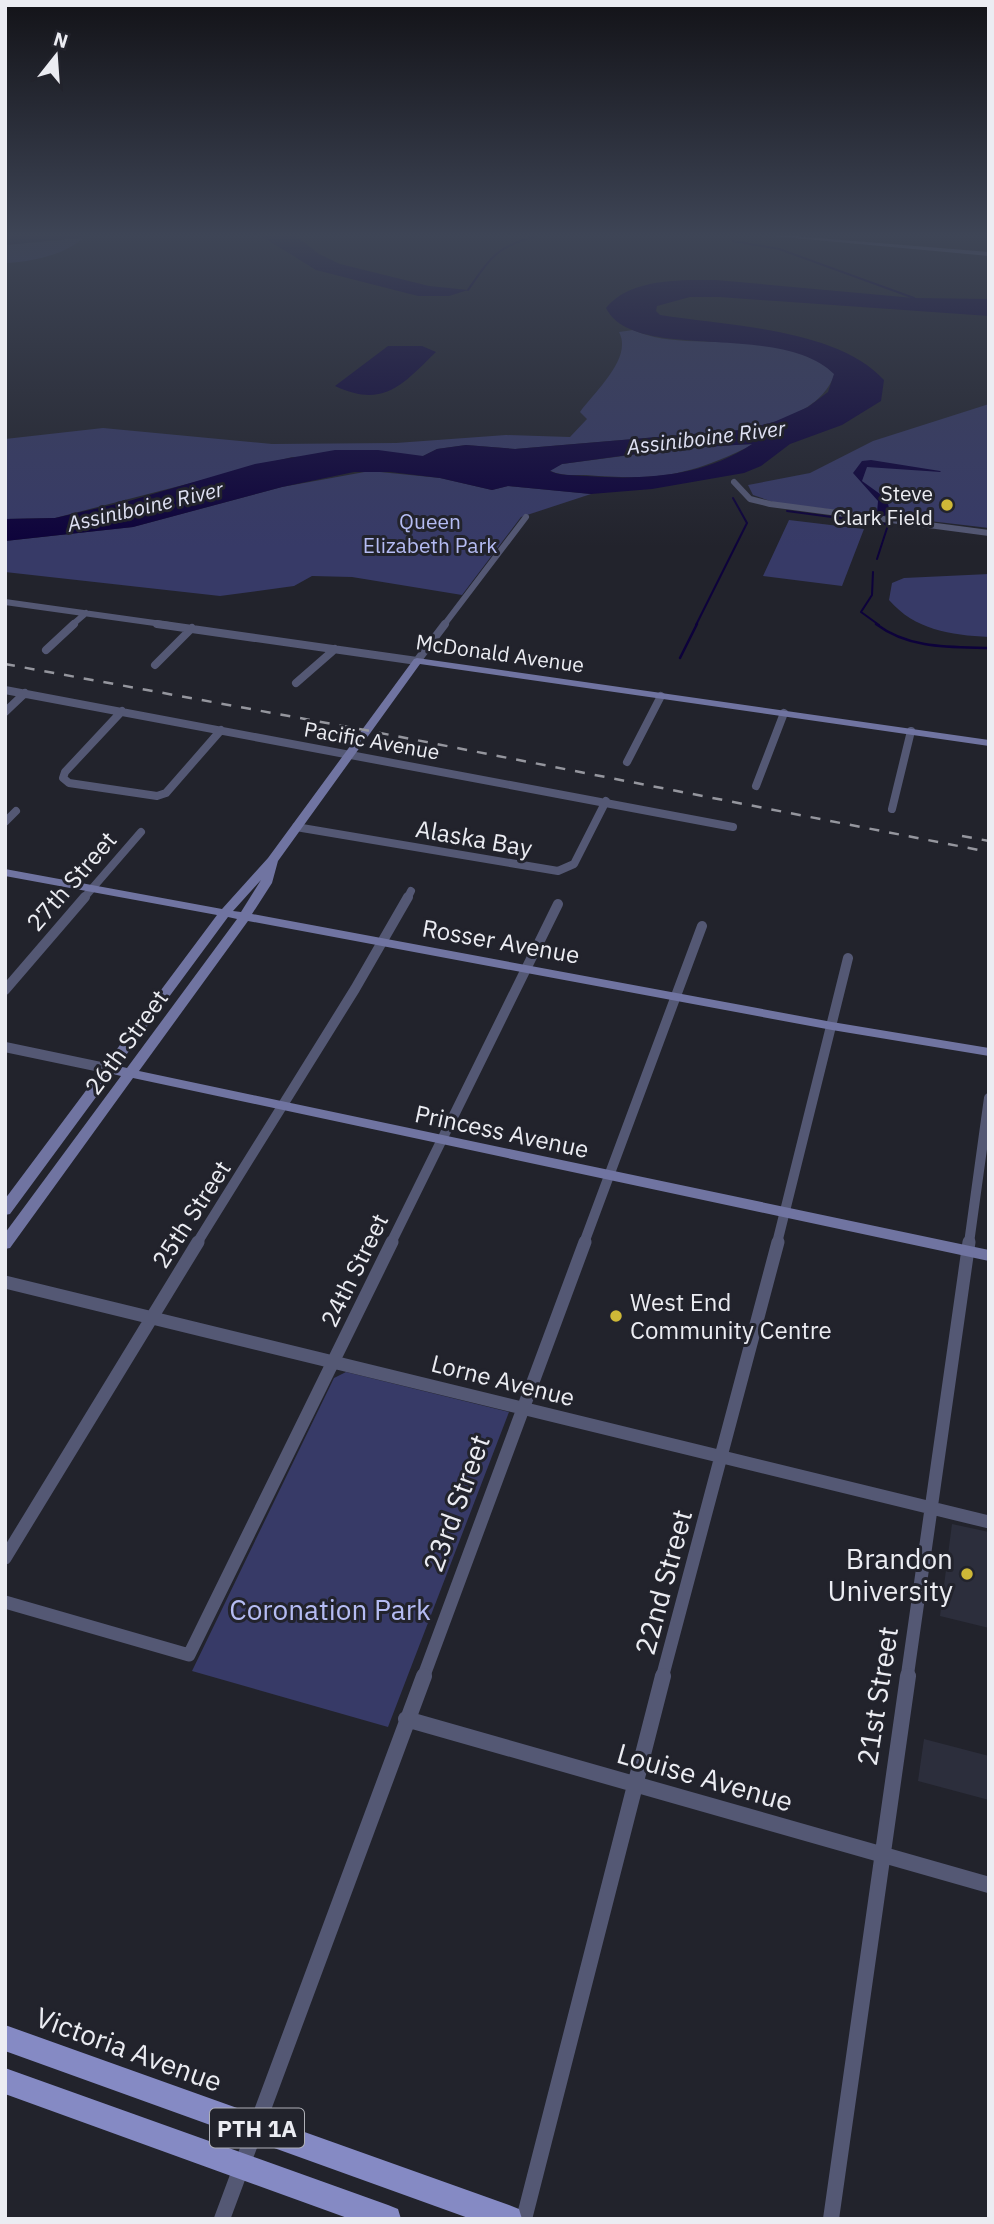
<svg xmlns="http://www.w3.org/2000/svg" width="994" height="2224" font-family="'IBM Plex Sans',sans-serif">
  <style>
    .built { fill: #2c2e3c }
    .green { fill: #373a67 }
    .water { fill: #0d023b; fill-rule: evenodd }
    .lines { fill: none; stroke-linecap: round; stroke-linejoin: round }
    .stream-far1 { stroke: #0d023b; stroke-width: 2 }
    .stream { stroke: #0d023b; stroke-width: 2.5 }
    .street-far4 { stroke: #545874; stroke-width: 6 }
    .street-far3 { stroke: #545874; stroke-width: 8 }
    .street-far2 { stroke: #545874; stroke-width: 10 }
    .street-far1 { stroke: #545874; stroke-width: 13 }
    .street { stroke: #545874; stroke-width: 16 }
    .secondary { fill: #7074a1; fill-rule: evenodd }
    .primary { fill: #858ac4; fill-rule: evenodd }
    .rail { stroke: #95969e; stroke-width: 2.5; stroke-dasharray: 10 10; stroke-linecap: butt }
    .poi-dot { fill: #ceb837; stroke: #22232c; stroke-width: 2.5 }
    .labels { text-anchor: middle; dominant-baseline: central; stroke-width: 6; stroke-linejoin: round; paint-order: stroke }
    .far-water-label { font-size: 21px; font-style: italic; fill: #dfe1f4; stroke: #22232c }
    .far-poi-label { font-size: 21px; fill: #ebecf2; stroke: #22232c; text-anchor: end }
    .far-park-label { font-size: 21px; fill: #b5bcf3; stroke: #22232c }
    .far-street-label { font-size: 21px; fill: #ebecf2; stroke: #22232c }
    .shield { fill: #22232c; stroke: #afb0b7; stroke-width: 2 }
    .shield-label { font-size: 23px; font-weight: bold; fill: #ebecf2 }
    .street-label { font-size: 24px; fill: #ebecf2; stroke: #22232c }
    .poi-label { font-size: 24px; fill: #ebecf2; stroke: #22232c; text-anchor: start }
    .near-street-label { font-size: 28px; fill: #ebecf2; stroke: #22232c }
    .near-poi-label { font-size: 28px; fill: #ebecf2; stroke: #22232c; text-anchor: end }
    .near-park-label { font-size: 28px; fill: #b5bcf3; stroke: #22232c }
  </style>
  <rect width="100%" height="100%" fill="#22232c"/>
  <!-- built -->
  <path class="built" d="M952 1524 989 1532V1628L940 1616Z
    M924 1739 989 1756V1800L918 1781Z"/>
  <!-- green -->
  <path class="green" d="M83 238C65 255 30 262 5 263V245Z
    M633 330C689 356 783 322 835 374 820 412 778 422 741 430L515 449 466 445 437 449 423 456 292 457 55 518 5 519V439L103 428 272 444 396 443 506 435 570 437 587 419 580 412C595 391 633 358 619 332Z
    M989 404V528L776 503 753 495 748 485 810 473 873 441Z
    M754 444C690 476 658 481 586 475 575 475 559 476 549 470L562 464 692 447Z
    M370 471 440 478 492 490 508 486 591 494 521 517 462 595 352 577 312 576 294 586 220 596 5 572V541L133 527 282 487Z
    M789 520 864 529 842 586 763 576Z
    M989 574V637C950 635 915 630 889 600L892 583 904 578Z
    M346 1372 509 1412 388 1727 192 1671 334 1378Z"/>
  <!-- water -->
  <path class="water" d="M5 236H95L5 245Z
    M261 236H296L319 254 340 264 429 286 468 290 449 296H418L316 270Z
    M716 280 914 298 989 299V316L719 297H690L657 306 656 311 660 315C727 326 837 328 884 380L881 401 842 425 790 444 761 466 744 473 652 489 591 494 508 486 492 490 440 478 390 472H354L282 487 133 527 5 541V519L55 518 129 501 255 464 335 450H378L423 456 437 449 466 445 515 449 741 430 774 422 808 407 828 392 834 374C780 320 634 364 606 308 630 278 681 280 716 280ZM752 444C703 477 644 480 586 476 575 475 559 476 550 471L562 464 672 449Z
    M388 346H422L436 352C403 384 384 409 335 386Z
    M871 460 940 471 941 472 867 467 862 481 887 499 890 513 884 516 877 513 878 501 853 473 862 461Z"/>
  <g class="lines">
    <!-- stream-far1 -->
    <path class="stream-far1" d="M733 241 779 249 914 298
      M468 290C491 257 496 247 536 236
      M787 511 869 522
      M877 559 888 525 881 523
      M873 572 872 595 861 612 879 625
      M696 625 747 523 733 498"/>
    <!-- stream -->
    <path class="stream" d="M876 624C909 649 950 647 989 648
      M680 658 697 624"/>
    <!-- street-far4 -->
    <path class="street-far4" d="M734 482 750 499 770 504 989 533
      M5 602 169 625
      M72 625 86 613
      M444 625 526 517"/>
    <!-- street-far3 -->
    <path class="street-far3" d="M157 624 417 661 445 624
      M46 650 74 624
      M155 665 192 628
      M296 683 335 649
      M5 690 733 827
      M122 711 65 772 63 778 69 783 157 796 166 793 221 730
      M5 712 25 693
      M627 762 661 696
      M756 786 784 713
      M892 809 911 731
      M5 822 16 811
      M296 827 558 871 574 864 606 801
      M83 899 141 832
      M407 899 411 891"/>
    <!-- street-far2 -->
    <path class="street-far2" d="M5 990 85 897
      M5 1047 110 1069
      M197 1243 355 989 408 897
      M391 1243 558 904
      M584 1243 702 926
      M777 1243 848 958
      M969 1243 989 1098"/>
    <!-- street-far1 -->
    <path class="street-far1" d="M5 1282 989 1522
      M5 1558 198 1242
      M5 1602 189 1655 392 1242
      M423 1678 585 1242
      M662 1678 778 1242
      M907 1678 969 1242"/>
    <!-- street -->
    <path class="street" d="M406 1719 989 1885
      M222 2219 424 1676
      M524 2219 663 1676
      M831 2219 908 1676"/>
    <!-- secondary -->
    <path class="secondary" d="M772 236H793L989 252V256Z
      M417 658 989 740V746L420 664 278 861 272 883 252 914 832 1022 989 1048V1056L832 1030 248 921 139 1071 989 1250V1261L133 1078 10 1248 5 1249V1233L121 1076 113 1074 10 1214 5 1215V1199L217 915 5 876V869L222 909 268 858 414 659ZM261 880 241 912 233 911ZM228 917 237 919 127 1068 118 1066Z"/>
    <!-- primary -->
    <path class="primary" d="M5 2025 509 2205 519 2209 522 2219H471L5 2051Z
      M5 2068 388 2205 398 2209 401 2219H350L5 2094Z"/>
    <!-- rail -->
    <path class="rail" d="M5 664 365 730 989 852
      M962 836 989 841"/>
  </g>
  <!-- sky -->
  <linearGradient id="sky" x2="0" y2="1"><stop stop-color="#131318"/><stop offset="0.43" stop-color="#3e4556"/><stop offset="1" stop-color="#3e4556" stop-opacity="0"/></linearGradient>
  <rect width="994" height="547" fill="url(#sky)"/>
  <!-- markers -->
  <g class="poi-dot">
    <circle cx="947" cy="505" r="7"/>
    <circle cx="616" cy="1316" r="7"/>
    <circle cx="967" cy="1574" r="7"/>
  </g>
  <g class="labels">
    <!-- far-water labels -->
    <g class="far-water-label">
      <text transform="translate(706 437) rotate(-7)">Assiniboine River</text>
      <text transform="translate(145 506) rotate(-13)">Assiniboine River</text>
    </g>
    <!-- far-poi labels -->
    <g class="far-poi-label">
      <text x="933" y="493">Steve<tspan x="933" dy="24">Clark Field</tspan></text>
    </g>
    <!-- far-park labels -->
    <g class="far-park-label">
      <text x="430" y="521">Queen<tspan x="430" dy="24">Elizabeth Park</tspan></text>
    </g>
    <!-- far-street labels -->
    <g class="far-street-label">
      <text transform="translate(500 653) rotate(8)">McDonald Avenue</text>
      <text transform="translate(372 740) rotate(10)">Pacific Avenue</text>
    </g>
    <!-- shield labels -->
    <rect class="shield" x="210" y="2108.5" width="94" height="39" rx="5"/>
    <g class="shield-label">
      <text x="257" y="2128">PTH 1A</text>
    </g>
    <!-- street labels -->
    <g class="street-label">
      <text transform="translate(474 838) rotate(10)">Alaska Bay</text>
      <text transform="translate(71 881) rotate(-49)">27th Street</text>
      <text transform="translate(501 941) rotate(10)">Rosser Avenue</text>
      <text transform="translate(126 1042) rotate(-54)">26th Street</text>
      <text transform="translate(502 1131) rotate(12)">Princess Avenue</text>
      <text transform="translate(191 1214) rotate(-57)">25th Street</text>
      <text transform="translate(354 1270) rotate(-64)">24th Street</text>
      <text transform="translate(503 1380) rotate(14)">Lorne Avenue</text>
    </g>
    <!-- poi labels -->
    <g class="poi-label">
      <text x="630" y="1302">West End<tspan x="630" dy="28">Community Centre</tspan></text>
    </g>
    <!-- near-street labels -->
    <g class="near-street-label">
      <text transform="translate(456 1503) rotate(-70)">23rd Street</text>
      <text transform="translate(663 1582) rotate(-75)">22nd Street</text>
      <text transform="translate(877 1696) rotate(-81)">21st Street</text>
      <text transform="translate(705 1777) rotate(16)">Louise Avenue</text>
      <text transform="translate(129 2049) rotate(20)">Victoria Avenue</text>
    </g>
    <!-- near-poi labels -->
    <g class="near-poi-label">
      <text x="953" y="1558">Brandon<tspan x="953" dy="32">University</tspan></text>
    </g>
    <!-- near-park labels -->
    <g class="near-park-label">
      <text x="330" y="1609">Coronation Park</text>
    </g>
  </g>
  <!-- border -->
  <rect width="994" height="2224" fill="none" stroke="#ebecf2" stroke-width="14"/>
  <!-- north arrow -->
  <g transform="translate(56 56) rotate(17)" stroke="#22232c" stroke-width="5" paint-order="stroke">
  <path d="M0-5L12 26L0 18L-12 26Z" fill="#ebecf2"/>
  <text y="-10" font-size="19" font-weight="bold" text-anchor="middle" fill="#ebecf2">N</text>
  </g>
</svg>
